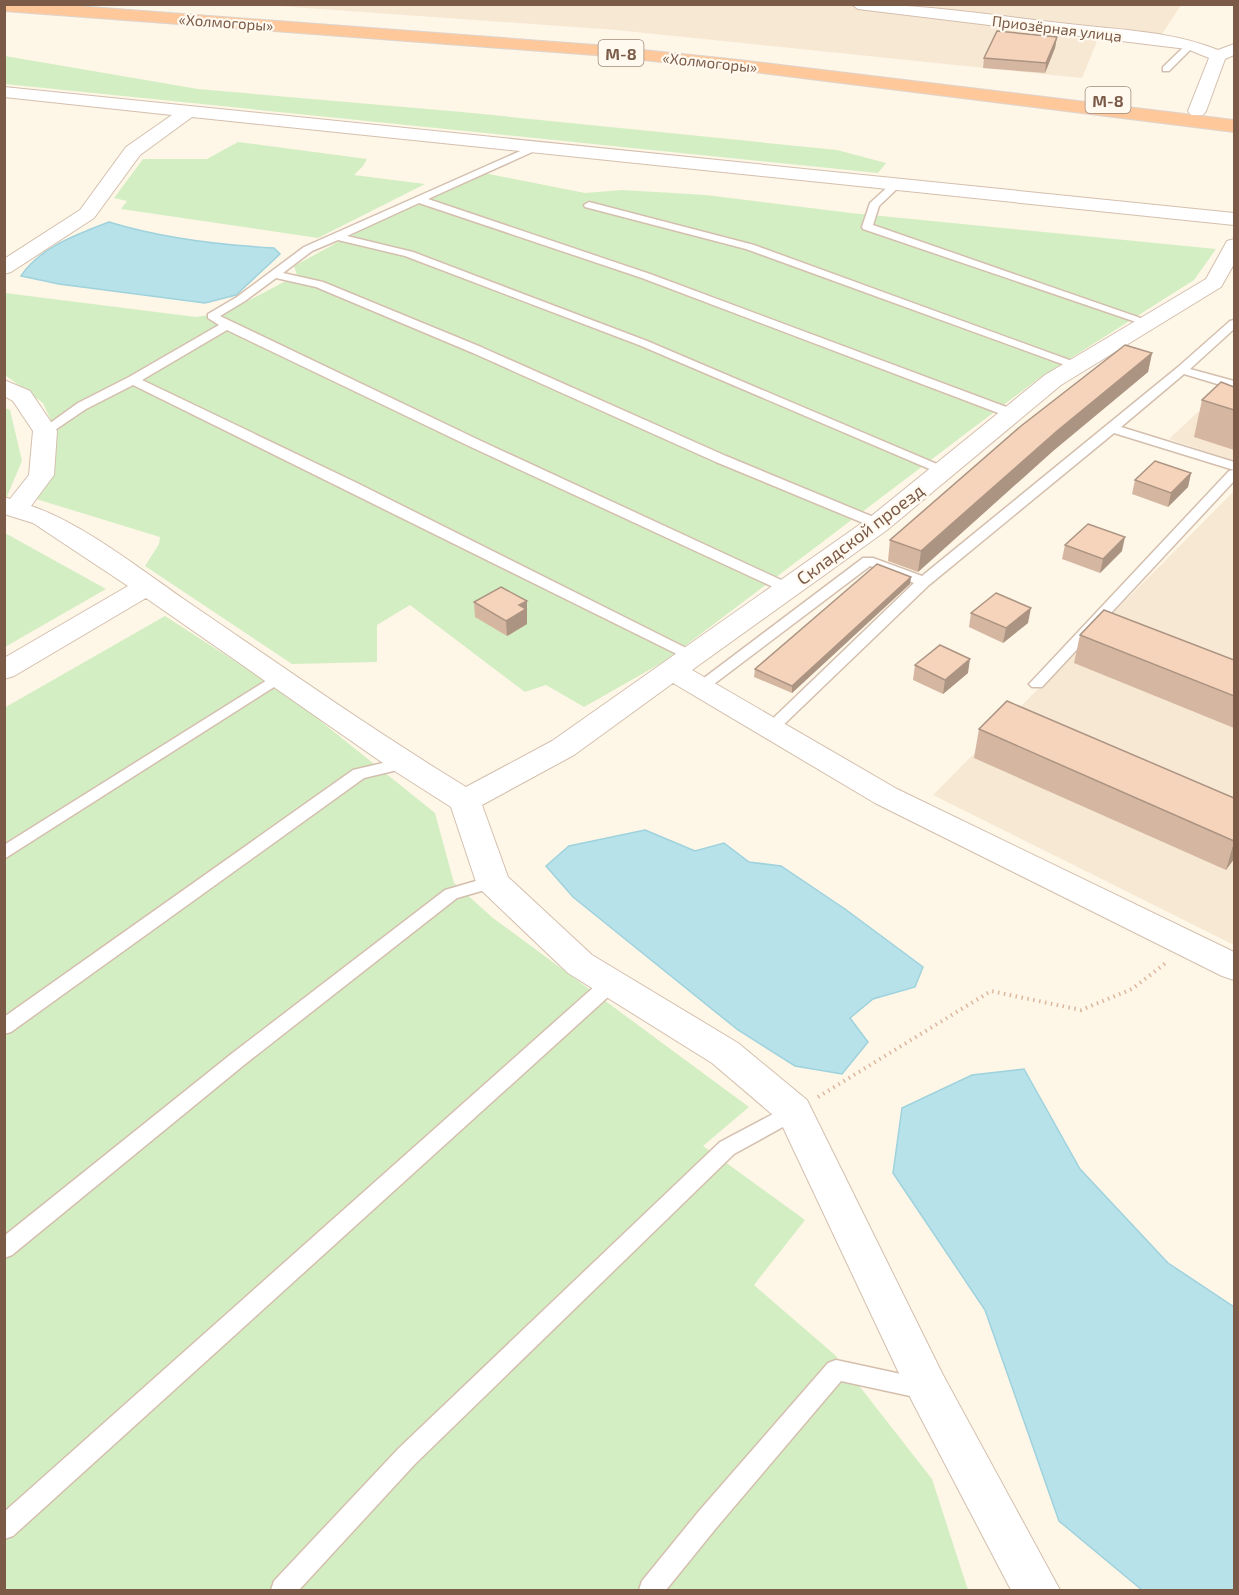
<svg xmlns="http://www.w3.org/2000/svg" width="1239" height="1595" font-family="'Exo 2',sans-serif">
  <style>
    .residential { fill: #f7e8d4 }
    .green { fill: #d4eec3 }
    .water { fill: #b8e2ea; stroke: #9ed2dd; stroke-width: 1.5 }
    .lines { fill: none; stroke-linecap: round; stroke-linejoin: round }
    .service-casing { stroke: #d4bfae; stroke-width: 3 }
    .minor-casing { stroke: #d4bfae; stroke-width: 2 }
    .trunk-casing { stroke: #ddd4cf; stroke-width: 2 }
    .path { stroke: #dcb79e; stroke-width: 4; stroke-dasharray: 1.5 4.5; stroke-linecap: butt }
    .service { fill: #fff; fill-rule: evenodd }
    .minor { fill: #fff; fill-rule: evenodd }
    .trunk { fill: #fec89a; fill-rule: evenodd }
    .wall { fill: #d4b6a1 }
    .shaded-wall { fill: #ac9483 }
    .building { fill: #f6d4bb; stroke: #ac9483; stroke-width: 1.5 }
    .labels { text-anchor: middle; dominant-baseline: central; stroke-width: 4.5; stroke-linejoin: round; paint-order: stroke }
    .far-street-label { font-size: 15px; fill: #7b5b48; stroke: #fff9ef }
    .shield { fill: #fff9ef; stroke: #a38a7a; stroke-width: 1.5 }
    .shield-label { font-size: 16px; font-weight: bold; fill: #7b5b48 }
    .street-label { font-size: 18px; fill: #7b5b48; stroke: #fff9ef }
  </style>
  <rect width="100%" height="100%" fill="#fef6e7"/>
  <!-- residential -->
  <path class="residential" d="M846 4 1100 34 1082 78 616 30 264 5Z
    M895 5H1181L1162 34Z
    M1198 412 1234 424V461L1169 439Z
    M1234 491V945L933 795Z"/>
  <!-- green -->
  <path class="green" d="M5 56 198 89 462 112 837 150 886 163 878 173 5 84Z
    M238 142 367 159 363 166 354 175 425 184 318 238 121 209 127 201 114 198 143 159H207Z
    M484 173 585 193 622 190 706 195 851 213 1216 249 1194 280 1038 379 665 661 584 707 546 685 525 692 410 605 377 625V662L292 664 145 566 159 544 160 537 36 499 57 434 43 403 5 375V293L196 317 227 312 297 275 294 266 353 234Z
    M5 408 10 410 22 461 5 501Z
    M5 533 106 589 5 647Z
    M165 616 292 698 435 813 454 883 493 918 749 1107 703 1146 805 1220 754 1285 835 1355 932 1479 968 1590H5L4 708Z"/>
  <!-- water -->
  <path class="water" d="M109 222C161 238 219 245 274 248L280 254 236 295 205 303 59 284 21 276C40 247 78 234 109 222Z
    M645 830 695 851 724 843 749 862 781 866 845 909 923 967 915 987 873 999 850 1018 868 1042 842 1074 795 1066 738 1030 573 897 546 866 569 846Z
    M1024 1069 1080 1169 1168 1263 1234 1307V1590H1142L1059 1521 985 1310 893 1173 902 1108 972 1075Z"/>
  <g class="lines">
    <!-- service casing -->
    <g class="service-casing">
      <path id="service" d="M1188 43 1195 45 1169 71H1163V67Z
        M536 144 541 147 539 149 428 199 650 274 1017 411 1019 414 1017 417H1009L642 278 419 203 347 236 413 252 647 341 951 470 944 474 939 473 639 345 405 256 338 240 312 251 283 273 323 282 481 347 726 456 883 521 885 524 878 528 873 527 716 462 473 353 316 287 276 278 245 301 220 316 481 441 792 585 794 588 787 592 782 591 471 447 227 330 142 380 357 483 696 653 699 656 691 661 133 385 86 409 49 434 45 435 39 431 78 403 129 377 219 325 208 318V314L237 297 304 247Z
        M893 182 902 184 879 206 873 225 1152 322 1150 324H1142L863 229 862 227 870 203Z
        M589 202 754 245 1083 365 1081 368H1073L746 249 585 207 584 205Z
        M1234 320V329L1190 369 1234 381V389L1184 374 1121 427 1234 462V470L1114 433 929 585 777 731 771 733 763 728 914 583 870 566 706 690H696L693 687 696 684 863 558H873L922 576 1178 367 1230 321Z
        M1234 470V481L1042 687H1032L1029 684 1032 681 1229 471Z
        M280 672 288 677 285 680 4 859V845Z
        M404 758 410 759 412 763 410 767 364 778 11 1032 4 1034V1017L353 770Z
        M493 876 499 878 502 882 499 886 457 898 244 1065 12 1255 4 1258V1236L230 1055 445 890Z
        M611 976 618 978 620 983 618 988 13 1536 4 1539V1512L604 978Z
        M794 1103 801 1105 804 1111 801 1117 734 1154 415 1464 299 1590H271L274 1581 399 1448 720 1142Z
        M836 1360 924 1379 932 1382 935 1389 932 1396 924 1399 841 1381 717 1527 666 1590H639L642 1581 699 1511 828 1363Z"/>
    </g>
    <!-- minor casing -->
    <g class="minor-casing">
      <path id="minor" d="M851 4C924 4 997 16 1069 24 1119 30 1172 31 1218 50L1234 44V55L1225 59 1206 111 1203 115H1191L1188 111 1209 58 1187 49 858 9Z
        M4 87 1234 213V225L192 117 140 155 94 218 11 272 4 274V259L80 210 126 147 172 115 4 97Z
        M1234 239V264L1221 287 1061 385 887 530 692 670 897 789 1234 952V980L1222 976 875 803 673 683 574 755 482 805 508 877 592 955 738 1043 807 1100 943 1375 1060 1590H1011L913 1403 780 1121 712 1063 568 973 481 890 476 882 451 807 393 770 146 598 14 676 4 679V658L128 586 33 523 4 514V497L10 499 29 475 33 431 13 401 4 396V380L30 391 57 431 54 475 31 506C80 522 139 568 182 598 276 662 369 728 466 787L552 741 869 518 1045 375 1206 279 1227 241Z"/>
    </g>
    <!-- trunk casing -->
    <g class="trunk-casing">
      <path id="trunk" d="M4 4H50L595 45 739 60 1234 120V132L739 70 595 55 4 11Z"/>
    </g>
    <!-- path -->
    <path class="path" d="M818 1097 991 991 1081 1010 1132 989 1167 962"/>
    <!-- service -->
    <use href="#service" class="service"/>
    <!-- minor -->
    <use href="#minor" class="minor"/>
    <!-- trunk -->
    <use href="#trunk" class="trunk"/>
  </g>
  <!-- wall -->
  <path class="wall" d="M1057 37 1055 48 1045 73 983 68 984 58Z
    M1152 353 1148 372 1053 451 918 572 888 561 890 540Z
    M1234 387V450L1194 437 1202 400Z
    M1191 473 1188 487 1168 507 1132 494 1135 480Z
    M1065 545 1122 551 1100 573 1062 559Z
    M911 577 910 584 792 693 754 677 755 669Z
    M527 601V624L507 636 475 617 474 602Z
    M971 613 1028 623 1003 643 969 627Z
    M1080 635 1234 660V728L1074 663Z
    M915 665 968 673 943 694 913 680Z
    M979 729 1234 798V859L1226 870 974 758Z"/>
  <!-- shaded-wall -->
  <path class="shaded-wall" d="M1057 37 1055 48 1045 73 1046 63Z
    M1152 353 1148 372 1053 451 918 572 921 551 1057 431Z
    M1191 473 1188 487 1168 507 1171 493Z
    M1125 537 1122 551 1100 573 1103 559Z
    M911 577 910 584 792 693V686Z
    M527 601V624L507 636 506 621 519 605Z
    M1031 608 1028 623 1003 643 1006 628Z
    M970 659 968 673 943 694 945 680Z
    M1234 842V859L1226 870Z"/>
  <!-- building -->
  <path class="building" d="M997 31 1057 37 1046 63 984 58Z
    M1125 345 1152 353 1057 431 921 551 890 540 1021 426Z
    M1221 382 1234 387V410L1202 400Z
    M1155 461 1191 473 1171 493 1135 480Z
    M1088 524 1125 537 1103 559 1065 545Z
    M877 564 911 577 792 686 755 669Z
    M501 587 527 601 519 605 526 609 506 621 474 602Z
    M996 593 1031 608 1006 628 971 613Z
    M1104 610 1234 660V696L1080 635Z
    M940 645 970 659 945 680 915 665Z
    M1007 701 1234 798V841L979 729Z"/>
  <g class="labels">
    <!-- far-street labels -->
    <g class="far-street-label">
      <text transform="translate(226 22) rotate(4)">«Холмогоры»</text>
      <text transform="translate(1057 28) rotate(7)">Приозёрная улица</text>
      <text transform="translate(710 62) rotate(6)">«Холмогоры»</text>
    </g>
    <!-- shield labels -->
    <g class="shield">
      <rect x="598.5" y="40" width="45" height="26" rx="4.5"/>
      <rect x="1085.5" y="87" width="45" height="26" rx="4.5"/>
    </g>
    <g class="shield-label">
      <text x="621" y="53">М-8</text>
      <text x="1108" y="100">М-8</text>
    </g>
    <!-- street labels -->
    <g class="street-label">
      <text transform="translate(860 534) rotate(-37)">Складской проезд</text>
    </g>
  </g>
  <!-- border -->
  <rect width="1239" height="1595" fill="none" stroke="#7b5b48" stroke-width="12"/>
</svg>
